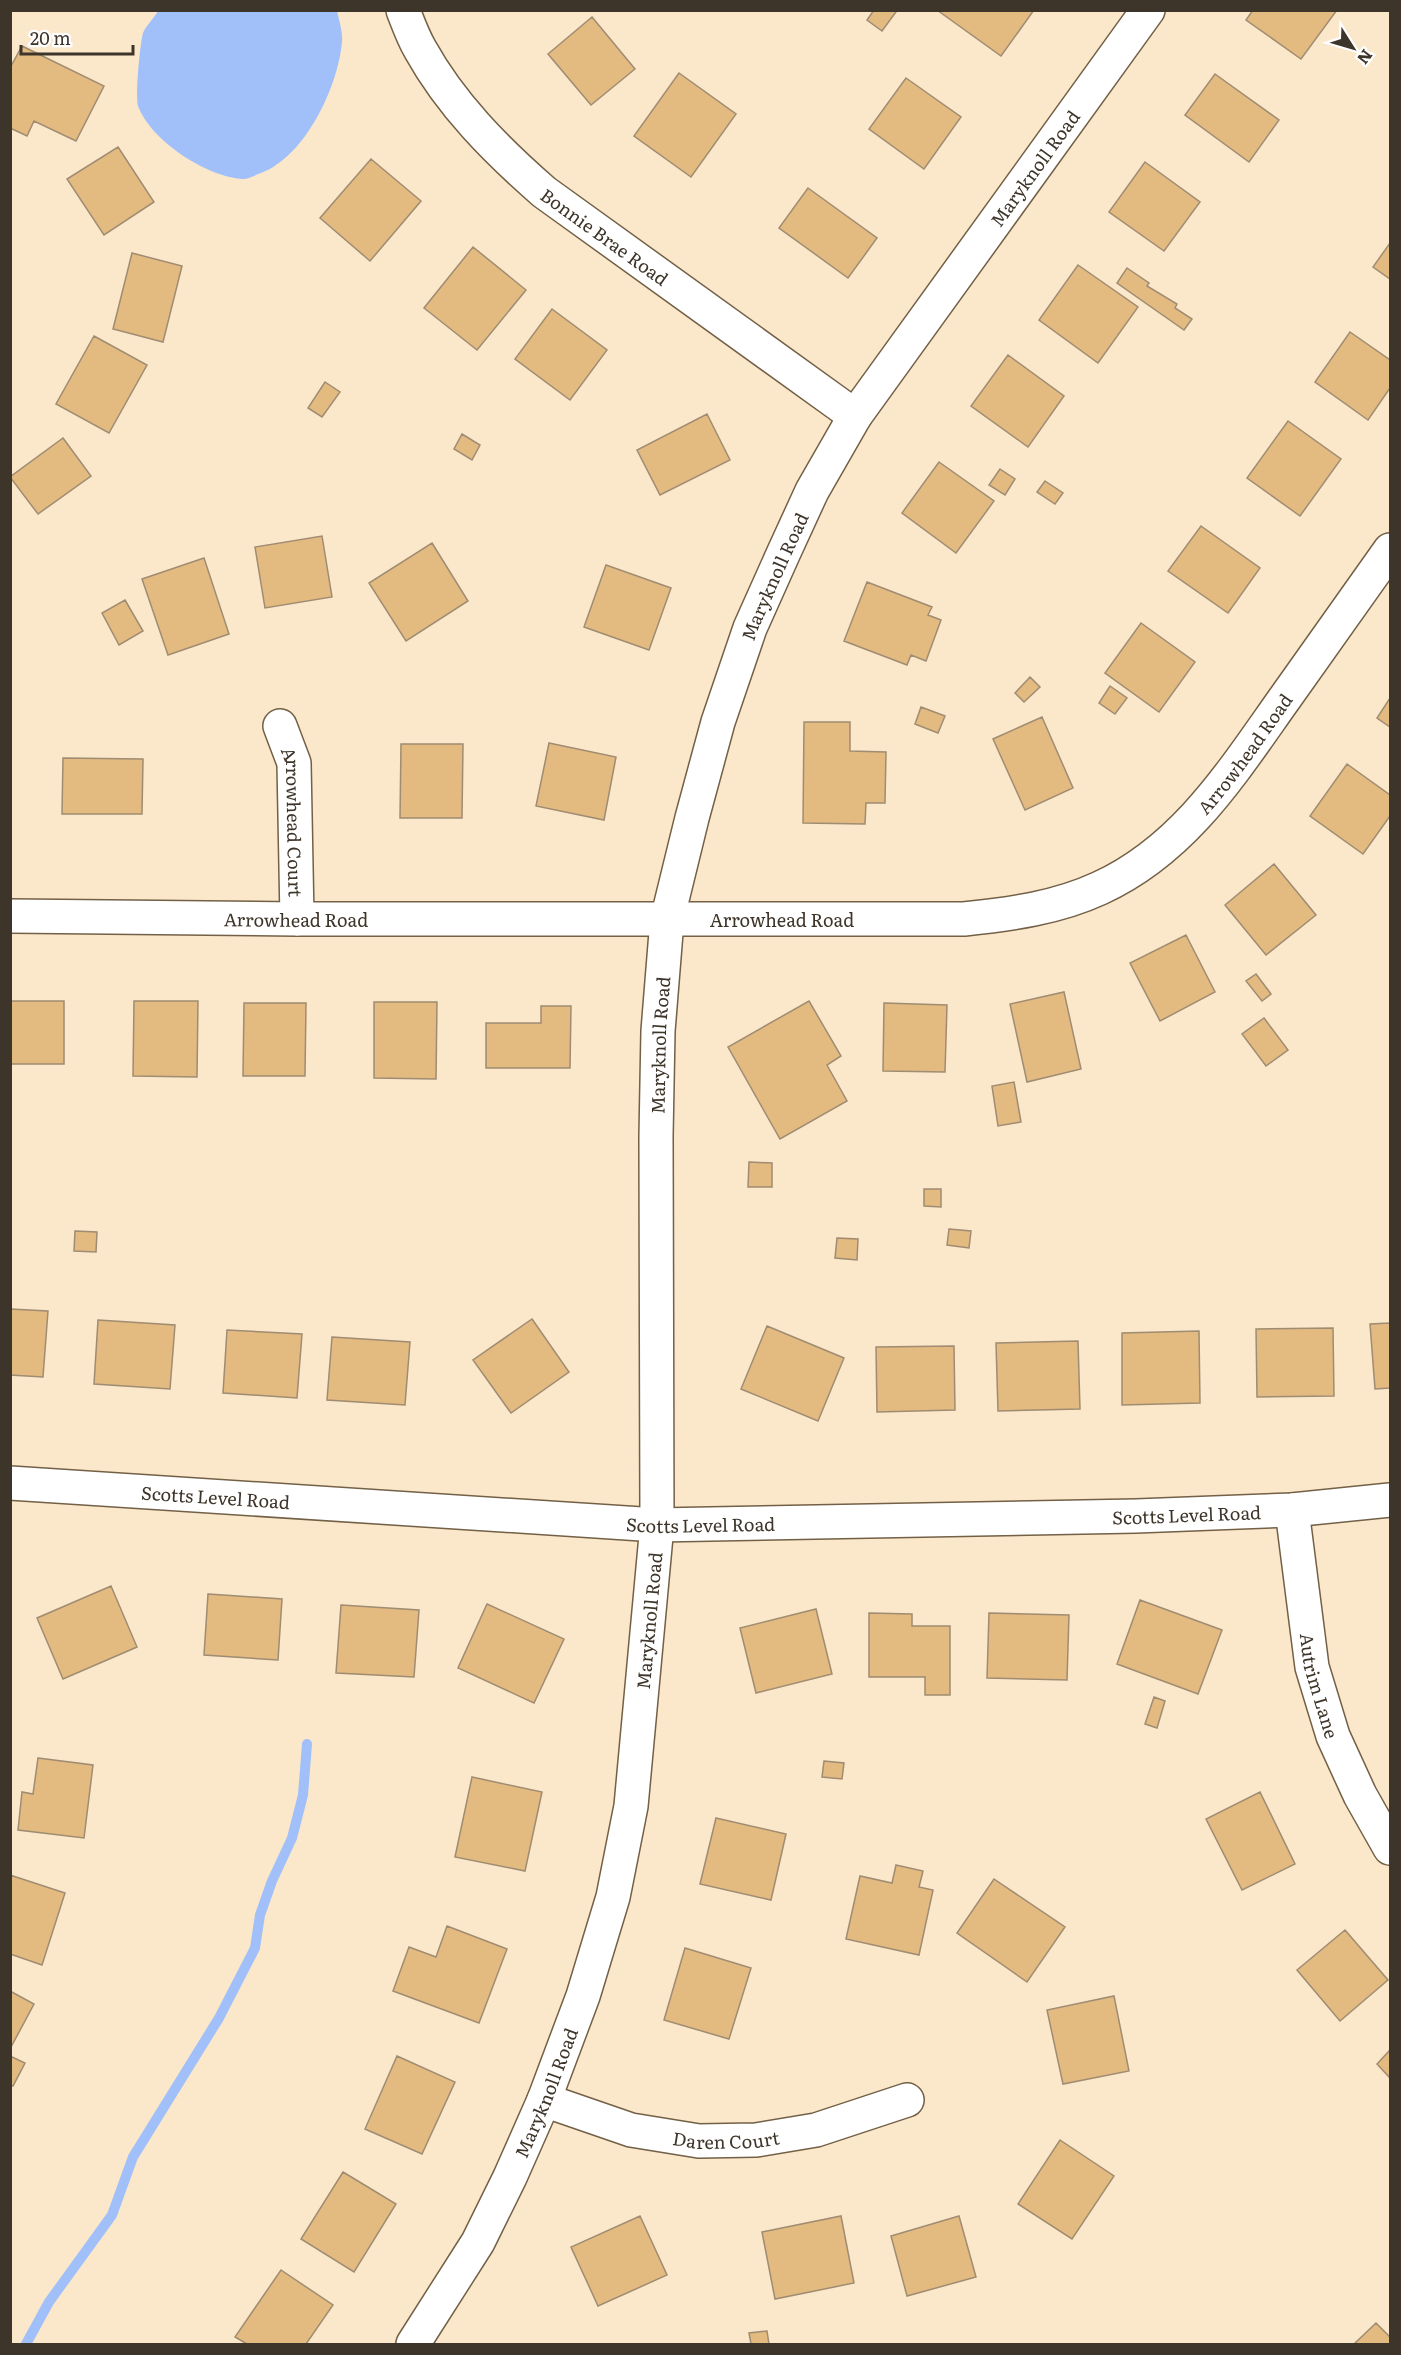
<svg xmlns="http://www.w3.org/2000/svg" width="1401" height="2355" font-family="Literata,serif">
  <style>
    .water { fill: #a1c0fa }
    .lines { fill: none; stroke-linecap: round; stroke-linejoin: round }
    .stream { stroke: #a1c0fa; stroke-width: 10 }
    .building { fill: #e3ba80; stroke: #9f8c72; stroke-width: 1.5 }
    .street-casing { stroke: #726047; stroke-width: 36 }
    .secondary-casing { stroke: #726047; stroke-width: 36 }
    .street { stroke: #fff; stroke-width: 33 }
    .secondary { stroke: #fff; stroke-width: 33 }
    .labels { text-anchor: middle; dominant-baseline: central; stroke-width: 4.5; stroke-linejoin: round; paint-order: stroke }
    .street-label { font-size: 18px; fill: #3e352a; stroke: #fff }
  </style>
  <rect width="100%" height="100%" fill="#fbe7ca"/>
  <!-- water -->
  <path class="water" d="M158 11H337C339 20 343 32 342 42 338 87 305 157 261 173 255 175 249 179 243 179 207 177 151 141 138 106 135 98 140 43 143 33 146 26 154 18 158 11Z"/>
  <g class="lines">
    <!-- stream -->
    <path class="stream" d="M26 2344 49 2302 112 2215 133 2157 219 2018 255 1948 260 1915 272 1881 292 1838 303 1795 307 1744"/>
  </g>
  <!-- building -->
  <path class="building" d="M874 10H895L896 12 882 31 867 20Z
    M937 10H1034L1001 56Z
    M1253 10H1337L1301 59 1246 20Z
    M592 17 635 69 591 105 548 54Z
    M22 46 104 86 76 141 34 121 27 136 10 128V68Z
    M679 73 736 114 691 177 634 136Z
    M1215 74 1279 120 1249 162 1185 115Z
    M906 78 961 117 924 169 869 129Z
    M118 147 154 202 104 235 67 179Z
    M371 159 421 201 370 261 320 218Z
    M1145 162 1200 202 1164 251 1109 212Z
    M808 188 877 238 848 278 779 228Z
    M1390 243V279L1373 267Z
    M473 247 526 290 477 350 424 308Z
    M132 253 182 266 163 342 113 329Z
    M1078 265 1138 307 1098 363 1039 320Z
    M1127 268 1149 283 1147 286 1177 304 1175 308 1192 319 1184 330 1117 283Z
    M552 309 607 350 570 400 515 359Z
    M1350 332 1390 360V388L1368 420 1315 382Z
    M94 336 147 365 109 433 56 404Z
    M1008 355 1064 396 1028 447 971 406Z
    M325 382 340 392 322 417 308 408Z
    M707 414 730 460 660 495 637 450Z
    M1288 421 1341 459 1300 516 1247 478Z
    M462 434 480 445 472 460 454 449Z
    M63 438 91 476 38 514 10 477Z
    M939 462 994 501 956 553 902 513Z
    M1000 469 1015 479 1005 495 989 485Z
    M1045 481 1063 493 1055 504 1037 492Z
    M1201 526 1260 568 1228 613 1168 571Z
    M322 536 332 597 265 608 255 547Z
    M432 543 468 601 406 641 369 583Z
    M204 558 229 634 168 655 142 579Z
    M606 565 671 588 649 650 584 627Z
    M867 582 932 607 928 615 941 620 926 661 911 655 907 665 844 641Z
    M125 600 143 631 119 645 102 613Z
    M1141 623 1195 662 1159 712 1105 673Z
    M1030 677 1040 687 1024 702 1015 693Z
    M1110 686 1127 698 1115 714 1099 703Z
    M1390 698V727L1377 718Z
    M921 707 945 716 938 733 915 724Z
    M1042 717 1073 788 1025 810 993 739Z
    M804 722H850V751L886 752 885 803H866L865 824 803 823Z
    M549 743 616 757 604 820 536 806Z
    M401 744H463L462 818H400Z
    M63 758 143 759 142 814H62Z
    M1347 764 1390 795V816L1363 854 1310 816Z
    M1274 864 1316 915 1266 955 1225 905Z
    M1186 935 1215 992 1160 1021 1130 963Z
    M1256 974 1271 994 1262 1001 1246 981Z
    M1064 992 1081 1069 1027 1082 1010 1004Z
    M10 1001H64V1064H10Z
    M134 1001H198L197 1077 133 1076Z
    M809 1001 841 1056 827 1065 847 1101 780 1139 728 1047Z
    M374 1002H437L436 1079 374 1078Z
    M244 1003H306L305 1076H243Z
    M884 1003 947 1005 945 1072 883 1071Z
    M541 1006H571L570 1068H486V1023H541Z
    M1264 1018 1288 1050 1266 1066 1242 1034Z
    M1014 1082 1021 1122 998 1126 992 1086Z
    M749 1162 772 1163V1187H748Z
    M924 1189H941V1207L924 1206Z
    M949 1229 971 1231 969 1248 947 1245Z
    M75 1231 97 1232 96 1252 74 1251Z
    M837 1238 858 1239 857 1260 835 1258Z
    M10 1309 48 1311 43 1377 10 1375Z
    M532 1319 569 1372 511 1413 473 1360Z
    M98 1320 175 1325 170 1389 94 1384Z
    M1390 1323V1388L1375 1389 1370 1324Z
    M767 1326 844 1358 818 1421 741 1389Z
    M1333 1328 1334 1396 1257 1397 1256 1329Z
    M227 1330 302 1334 297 1398 223 1393Z
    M1199 1331 1200 1403 1122 1405V1333Z
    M332 1337 410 1342 405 1405 327 1400Z
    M1078 1341 1080 1409 998 1411 996 1343Z
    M954 1346 955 1410 877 1412 876 1347Z
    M111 1586 137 1647 63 1679 37 1618Z
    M208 1594 282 1599 278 1660 204 1655Z
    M1140 1600 1222 1630 1198 1694 1117 1664Z
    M487 1604 564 1639 534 1703 458 1668Z
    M341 1605 419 1610 414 1677 336 1673Z
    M816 1609 832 1674 756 1693 740 1628Z
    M869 1613 912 1614V1626H950V1695H925V1677H869Z
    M989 1613 1069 1615 1067 1680 987 1678Z
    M1154 1697 1165 1701 1157 1728 1145 1724Z
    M38 1758 93 1765 84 1838 18 1830 22 1792 33 1794Z
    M824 1761 844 1763 842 1779 822 1777Z
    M472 1777 542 1792 525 1871 455 1857Z
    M1260 1792 1295 1864 1242 1890 1206 1819Z
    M716 1818 786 1834 771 1900 700 1884Z
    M896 1865 923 1871 919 1887 933 1890 919 1955 846 1939 860 1876 892 1883Z
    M10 1875 65 1893 42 1965 10 1954Z
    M994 1879 1065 1927 1027 1982 957 1933Z
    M447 1926 507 1949 479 2023 393 1991 409 1947 436 1957Z
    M1345 1930 1388 1980 1340 2021 1297 1970Z
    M685 1948 751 1968 729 2039 664 2020Z
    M10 1991 34 2004 10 2049Z
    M1114 1996 1129 2071 1063 2084 1047 2010Z
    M1390 2050V2078L1377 2064Z
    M10 2056 25 2063 13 2086 10 2085Z
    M397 2056 455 2082 422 2154 365 2129Z
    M1060 2140 1114 2176 1072 2239 1018 2204Z
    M343 2172 396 2204 354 2272 301 2239Z
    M640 2216 667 2275 598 2306 571 2247Z
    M841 2216 854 2283 775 2299 762 2232Z
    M959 2216 976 2277 907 2296 891 2236Z
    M281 2270 333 2305 306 2344H247L235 2337Z
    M1376 2323 1390 2337V2344H1354Z
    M767 2331 769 2344H751L749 2333Z"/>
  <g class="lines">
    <!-- street casing -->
    <g class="street-casing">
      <g id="street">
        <path id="s1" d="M403 10C408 23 413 37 420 49 451 105 496 150 544 192L855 416"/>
        <path id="s2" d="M280 726 294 763 297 919"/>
        <path id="s3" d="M10 916 297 919H964C1011 914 1057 908 1100 888 1185 849 1233 771 1285 698 1320 649 1355 600 1390 550"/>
        <path id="s4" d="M1292 1510 1312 1667 1333 1736 1360 1795 1390 1848"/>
        <path id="s5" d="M544 2100 631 2130 699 2141 756 2140 816 2130 907 2100"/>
        <path id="s6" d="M413 2344 478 2242 510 2177 544 2100 583 1996 613 1897 631 1806 657 1525 656 1136 658 1031 667 920 692 818 718 722 750 628 784 552 812 491 855 416 1148 10"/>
      </g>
    </g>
    <!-- secondary casing -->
    <g class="secondary-casing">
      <g id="secondary">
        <path id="s7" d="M10 1483 657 1525 1136 1516 1292 1510 1390 1500"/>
      </g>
    </g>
    <!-- street -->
    <use href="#street" class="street"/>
    <!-- secondary -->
    <use href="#secondary" class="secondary"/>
  </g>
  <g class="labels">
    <!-- street labels -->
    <g class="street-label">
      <text stroke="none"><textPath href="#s6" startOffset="2319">Maryknoll Road</textPath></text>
      <text stroke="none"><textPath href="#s1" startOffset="308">Bonnie Brae Road</textPath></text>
      <text stroke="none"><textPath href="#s6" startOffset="1833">Maryknoll Road</textPath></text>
      <text stroke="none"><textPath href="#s3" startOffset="1294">Arrowhead Road</textPath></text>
      <text stroke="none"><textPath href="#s2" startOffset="98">Arrowhead Court</textPath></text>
      <text stroke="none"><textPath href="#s3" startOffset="286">Arrowhead Road</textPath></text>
      <text stroke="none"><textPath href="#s3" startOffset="772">Arrowhead Road</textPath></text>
      <text stroke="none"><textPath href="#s6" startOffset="1347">Maryknoll Road</textPath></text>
      <text stroke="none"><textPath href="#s7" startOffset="206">Scotts Level Road</textPath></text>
      <text stroke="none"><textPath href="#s7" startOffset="1178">Scotts Level Road</textPath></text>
      <text stroke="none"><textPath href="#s7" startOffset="692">Scotts Level Road</textPath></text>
      <text stroke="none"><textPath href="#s6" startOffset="771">Maryknoll Road</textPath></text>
      <text stroke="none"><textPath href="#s4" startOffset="178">Autrim Lane</textPath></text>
      <text stroke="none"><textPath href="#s6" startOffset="285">Maryknoll Road</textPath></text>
      <text stroke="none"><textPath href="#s5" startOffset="188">Daren Court</textPath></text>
    </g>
  </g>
  <!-- border -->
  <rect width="1401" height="2355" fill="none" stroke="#3e352a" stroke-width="24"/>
  <!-- north arrow -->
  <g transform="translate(1353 48) rotate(127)" stroke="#ffffff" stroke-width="4.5" paint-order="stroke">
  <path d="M0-4.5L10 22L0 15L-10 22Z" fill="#3e352a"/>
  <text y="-9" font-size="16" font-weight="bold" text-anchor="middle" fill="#3e352a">N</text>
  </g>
  <!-- scale -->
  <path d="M21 45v9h112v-9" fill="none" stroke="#3e352a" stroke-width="3"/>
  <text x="30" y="45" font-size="18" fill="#3e352a" stroke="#ffffff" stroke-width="4.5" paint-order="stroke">20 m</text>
</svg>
